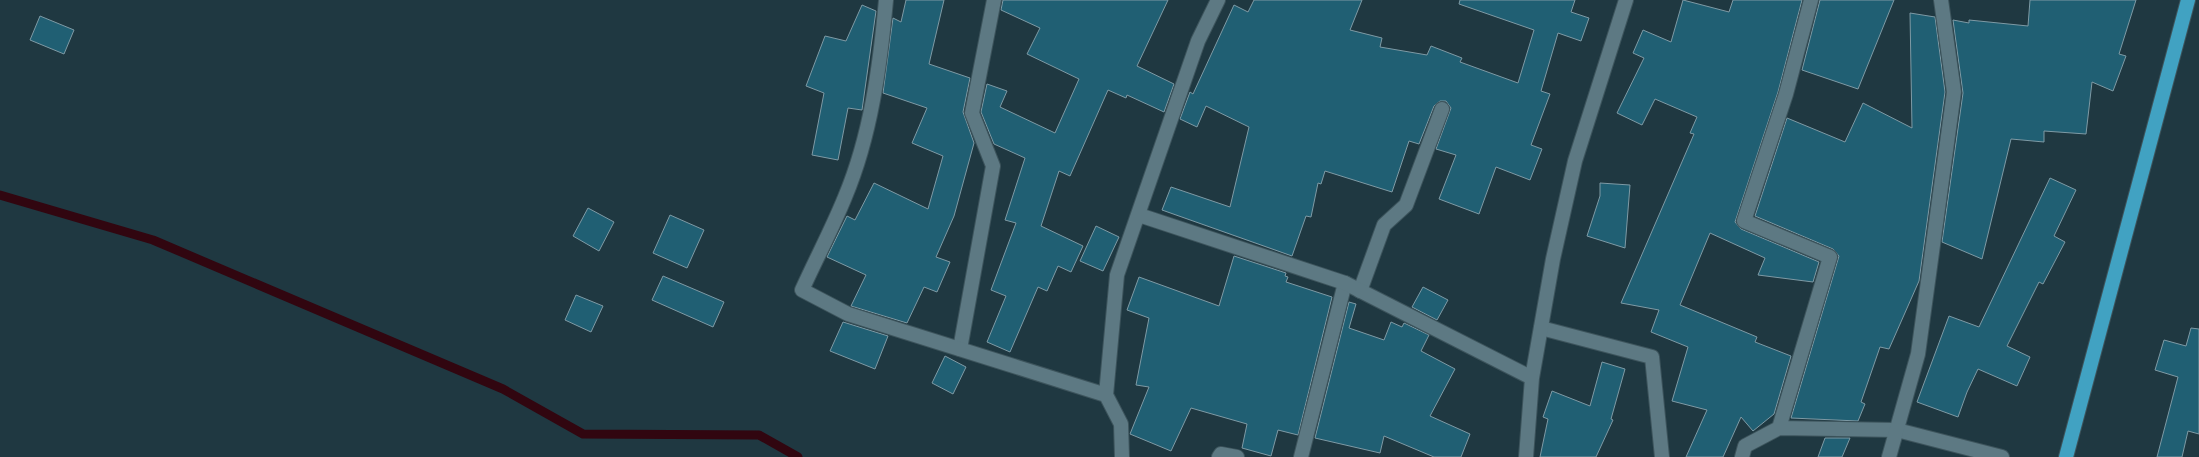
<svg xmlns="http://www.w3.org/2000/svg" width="2199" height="457" font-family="Literata,serif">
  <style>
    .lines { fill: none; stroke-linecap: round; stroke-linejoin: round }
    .stream { stroke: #310610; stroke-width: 9 }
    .building { fill: #205f73; stroke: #7e9aa5 }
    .service-casing { stroke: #3d545c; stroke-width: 16 }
    .minor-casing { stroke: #3d545c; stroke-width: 16 }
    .trunk-casing { stroke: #3d545c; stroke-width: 16 }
    .service { stroke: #5d7983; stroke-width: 14 }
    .minor { stroke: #5d7983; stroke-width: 14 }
    .trunk { stroke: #41a2c2; stroke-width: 14 }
  </style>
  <rect width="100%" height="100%" fill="#1f3841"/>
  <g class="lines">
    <!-- stream -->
    <path class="stream" d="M0 195 153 240 503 389 583 434 759 435 798 457"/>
  </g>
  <!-- building -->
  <path class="building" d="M906 0H944L929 64 970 78 963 112 974 143 954 216 936 257 950 262 937 292 924 287 907 323 851 306 866 275 827 257 847 216 855 220 874 183 928 209 943 156 912 143 927 108 883 93 893 18 901 22Z
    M1003 0H1168L1137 66 1174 84 1164 112 1127 95 1126 98 1108 90 1070 176 1059 171 1041 226 1083 246 1071 272 1058 266 1047 291 1038 287 1010 352 987 342 1006 296 991 290 1016 223 1005 220 1025 158 994 144 981 112 987 84 1007 91 1000 107 1055 133 1079 79 1027 54 1040 28 1001 10Z
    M1254 0H1362L1350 30 1382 38 1380 47 1427 55 1431 46 1462 58 1460 62 1518 83 1534 30 1459 4 1460 0H1575L1571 12 1589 18 1581 41 1558 33 1541 91 1550 94 1531 145 1542 149 1530 180 1496 167 1479 214 1439 199 1456 155 1436 149 1451 108 1446 101H1440L1434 106 1419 144 1409 141 1392 192 1325 171 1321 184 1318 183 1311 217 1306 216 1292 256 1162 210 1171 187 1230 207 1249 127 1206 106 1197 127 1180 119 1190 92 1193 94 1234 5 1248 12Z
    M1683 0 1729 12 1733 0H1802L1778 92 1735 222 1741 229 1819 262 1813 282 1758 275 1765 258 1710 233 1680 305 1757 337 1755 342 1791 356 1774 414 1753 431 1741 417 1723 457H1686L1707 410 1672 401 1688 347 1651 332 1659 310 1621 303 1694 134 1690 133 1697 117 1655 99 1642 125 1617 113 1644 58 1633 53 1643 30 1671 42Z
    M1820 0H1894L1858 89 1802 70Z
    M2030 0H2136L2119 54 2126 56 2113 91 2092 82 2086 134 2044 131V142L2011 139 1982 259 1942 242 1963 93 1953 20 1969 23V20L2028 26Z
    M862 5 876 11 862 110 848 108 838 160 812 155 824 93 806 86 825 36 846 41Z
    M1910 13 1935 17 1945 92 1919 281 1889 349 1880 347 1861 402 1865 404 1858 421 1791 418 1839 256 1833 249 1755 216 1787 118 1845 142 1863 103 1912 128Z
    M40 16 74 30 64 54 30 40Z
    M2050 178 2076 190 2054 236 2065 242 2043 284 2039 282 2007 346 2030 357 2017 386 1978 369 1967 392 1958 417 1917 402 1949 316 1979 327Z
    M1600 183 1630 185 1625 248 1587 236 1600 196Z
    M588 208 614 222 599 251 573 236Z
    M670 215 704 230 687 268 653 253Z
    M1096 226 1119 237 1103 271 1080 261Z
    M1234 256 1286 273 1285 276 1288 277 1286 282 1332 297 1298 435 1278 430 1271 456 1242 448 1247 424 1191 408 1171 451 1130 434 1149 387 1136 385 1149 318 1127 310 1139 277 1219 306Z
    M663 276 724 302 713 327 652 300Z
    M1423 287 1448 300 1437 320 1412 307Z
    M576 295 603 306 591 332 565 320Z
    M1349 302 1356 304 1349 328 1384 340 1391 322 1402 327 1404 323 1429 335 1421 351 1455 369 1430 416 1470 434 1461 457H1434L1384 436 1380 453 1315 438Z
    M843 322 888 336 875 369 830 351Z
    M2191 328 2199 329V434L2188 431 2182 457H2157L2178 377 2155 370 2164 340 2186 346Z
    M945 356 966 367 953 394 932 383Z
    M1602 362 1625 369 1611 419 1613 420 1596 457H1540L1548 419 1543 417 1552 391 1590 406Z
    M1825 438H1850L1842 457H1818Z"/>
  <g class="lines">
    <!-- service casing -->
    <g class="service-casing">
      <path id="service" d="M1811 0 1786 94 1744 221 1830 257 1779 428 1897 430 2002 457
        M1360 291 1384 225 1406 205 1442 109
        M1541 328 1652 357 1662 457
        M960 349 993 166 972 113 994 0
        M1301 457 1345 283
        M1742 457 1745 446 1779 428"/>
    </g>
    <!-- minor casing -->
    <g class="minor-casing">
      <path id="minor" d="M886 0C880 66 871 135 845 197 832 229 816 259 802 290L848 314 1106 395
        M1139 215 1345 283 1532 378
        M1122 457 1121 424 1106 395 1117 275 1198 41 1218 0
        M1219 457 1221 454 1237 457
        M1526 457 1532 378 1553 259 1575 161 1626 0
        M1889 457 1918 354 1954 92 1941 0"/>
    </g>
    <!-- trunk casing -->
    <g class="trunk-casing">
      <path id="trunk" d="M2066 457 2188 0"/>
    </g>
    <!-- service -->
    <use href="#service" class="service"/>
    <!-- minor -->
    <use href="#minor" class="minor"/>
    <!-- trunk -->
    <use href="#trunk" class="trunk"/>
  </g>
</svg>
